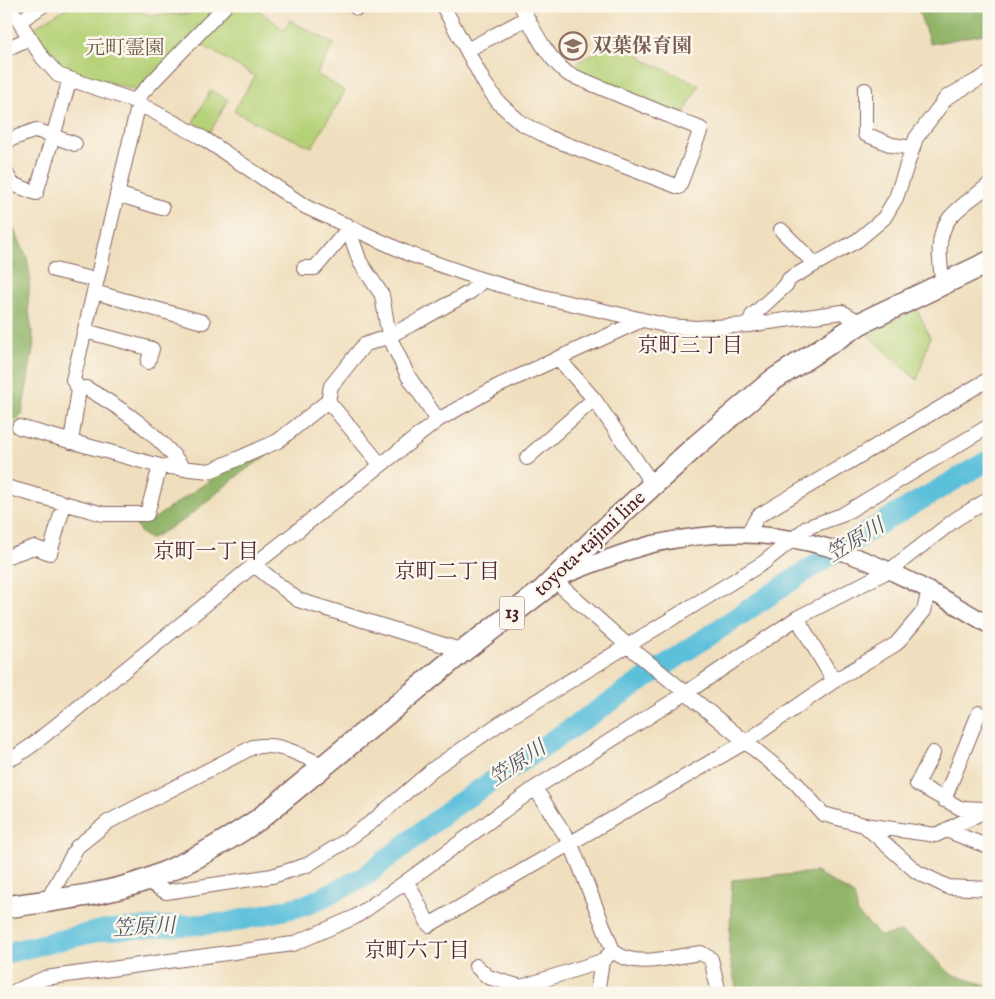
<svg xmlns="http://www.w3.org/2000/svg" width="995" height="999" font-family="'IM FELL English','Noto Serif JP',serif">
  <style>
    .green { fill: #b6d278; stroke: #807852 }
    .forest { fill: #90b468; stroke: #6d6a4a }
    .lines { fill: none; stroke-linecap: round; stroke-linejoin: round }
    .river { stroke: #5dc0db; stroke-width: 21 }
    .minor-casing { stroke: #84625e; stroke-width: 16 }
    .tertiary-casing { stroke: #84625e; stroke-width: 19 }
    .primary-casing { stroke: #84625e; stroke-width: 24 }
    .minor { stroke: #fff; stroke-width: 14 }
    .tertiary { stroke: #fff; stroke-width: 16 }
    .primary { stroke: #fff; stroke-width: 21 }
    .labels { text-anchor: middle; dominant-baseline: central; stroke-width: 5; stroke-linejoin: round; paint-order: stroke }
    .shield { fill: #fbf7ec; stroke: #7f6065; stroke-width: 1 }
    .shield-label { font-size: 19px; font-weight: bold; fill: #4a1f2b }
    .education-label { font-size: 20px; font-weight: bold; fill: #785e54; stroke: #fbf7ec; text-anchor: start }
    .park-label { font-size: 20px; fill: #6a5542; stroke: #fbf7ec }
    .street-label { font-size: 20px; fill: #4a1f2b; stroke: #fbf7ec }
    .neighbourhood-label { font-size: 21px; fill: #4a1f2b; stroke: #fbf7ec }
    .water-label { font-size: 21px; font-style: italic; fill: #515769; stroke: #fbf7ec }
  </style>
  <rect width="100%" height="100%" fill="#fbf7ec"/>
  <filter id="ink" filterUnits="userSpaceOnUse"><feTurbulence type="fractalNoise" baseFrequency=".02" numOctaves="2"/><feDisplacementMap in="SourceGraphic" scale="10" xChannelSelector="R" yChannelSelector="G"/><feConvolveMatrix kernelMatrix="1 2 1 2 8 2 1 2 1" color-interpolation-filters="sRGB"/></filter>
  <filter id="wash" filterUnits="userSpaceOnUse"><feTurbulence type="fractalNoise" baseFrequency=".0096" numOctaves="4" result="noise"/><feDisplacementMap in="SourceGraphic" scale="20" xChannelSelector="R" yChannelSelector="G"/><feGaussianBlur stdDeviation="1.12" result="paint"/><feColorMatrix in="noise" values="0 0 0 0 0 0 0 0 0 0 0 0 0 0 0 0 0 1.4 0 .05"/><feComposite in="paint" operator="in"/></filter>
  <g filter="url(#wash)">
    <rect width="100%" height="100%" fill="#f0dfbe"/>
    <!-- green -->
    <path class="green" d="M69 6H122L150 15 190 14 198 6H254L284 30 290 20 334 44 317 74 345 91 312 147 260 125 234 111 255 76 190 38 138 91 61 68 47 53 32 29Z
      M626 35 644 60 699 85 682 117 566 69Z
      M211 90 228 100 208 136 191 126Z
      M917 309 930 337 917 380 867 334Z"/>
    <!-- forest -->
    <path class="forest" d="M917 6H989V33L930 44Z
      M6 222 12 225 27 257 30 276 28 306 34 343 22 414 17 421 14 420 6 443Z
      M274 447 275 450 241 473 184 520 150 539 141 533 133 520H152L225 470Z
      M816 872 854 895 858 914 881 936 901 932 920 944 951 974 988 986 989 993H737L729 953 732 880Z"/>
    <g class="lines">
      <!-- river -->
      <path class="river" d="M6 953 103 930 227 923 306 905 364 877 453 807 803 573 888 519 989 460"/>
    </g>
  </g>
  <g filter="url(#ink)">
    <g class="lines">
      <!-- minor casing -->
      <g class="minor-casing">
        <path id="minor" d="M6 6 11 9 42 57 58 75 132 100 203 138 306 207 409 254 483 280 539 296 669 326 696 328 749 325 842 312 861 323
          M355 6 357 8 360 6
          M443 6 485 84 499 103 521 123 550 138 679 187 701 129 568 74C545 55 535 32 521 6
          M20 21 42 6
          M6 49 30 38
          M467 50 527 18
          M865 90V134L892 145 913 148
          M6 141 36 130 75 144
          M6 173 12 184 36 193 70 79
          M117 194 162 208
          M347 225 360 262 382 295 389 336 408 376 438 420
          M781 230 814 263
          M304 268H315L343 235 347 225
          M54 270 96 280
          M943 285C940 264 935 237 949 219 959 206 977 195 989 185
          M94 292 203 322
          M749 325 752 316 787 284 789 279 858 240 884 218 896 198 916 138 947 97 989 74
          M85 331 152 349 148 362
          M558 358 594 399 653 485
          M79 389 86 388C123 409 159 434 184 469
          M328 401 380 464
          M19 427 160 466 210 471 278 441 328 401 331 386 364 345 389 336 422 319 470 292 483 280
          M71 442 79 389 73 380 137 111 138 97 225 6
          M527 458 594 399
          M6 487 103 514H147L160 466
          M748 533 758 516 989 379
          M6 557 34 547 50 553 64 504
          M254 565 298 600 457 649 462 652
          M553 579 627 645 796 783 823 814 864 825 936 835 989 809
          M797 618 834 681
          M933 753 917 784 960 808 986 809
          M6 758 15 757 31 746 254 565 438 420 498 386 642 320
          M535 788 571 844 613 951C635 970 674 956 701 953L711 959 719 993
          M944 800 979 713
          M864 825 917 872 948 887 989 889
          M946 830 989 847
          M145 880 166 892 272 876 307 865 341 844 373 821 433 769 499 724 763 563 808 527 842 515 989 426
          M407 881 429 925 747 741 834 681 896 644 924 611 929 589
          M47 901 77 847 108 822 253 747C278 741 302 756 324 766
          M476 966 488 977 521 987 602 961 613 951
          M11 993 45 978 293 944 355 917 407 881 535 788 686 693 797 618 890 570 956 519 989 499
          M597 993 602 961"/>
      </g>
      <!-- tertiary casing -->
      <g class="tertiary-casing">
        <path id="tertiary" d="M560 577C590 565 621 552 653 544 787 514 876 557 989 625"/>
      </g>
      <!-- primary casing -->
      <g class="primary-casing">
        <path id="primary" d="M6 907C52 900 102 896 146 880 186 865 222 844 258 820L462 652 543 590 609 525 697 445 773 380 861 323 989 262"/>
      </g>
      <!-- minor -->
      <use href="#minor" class="minor"/>
      <!-- tertiary -->
      <use href="#tertiary" class="tertiary"/>
      <!-- primary -->
      <use href="#primary" class="primary"/>
    </g>
  </g>
  <!-- icons -->
  <defs>
    <g id="school-ring" transform="scale(1.4375)"><circle r="9.5" fill="#fbf7ec" stroke="#8d6e63" stroke-width="1.5"/><path d="M0-5L7-2L0 1L-7-2ZM-4 1L0 2.5L4 1V4Q0 6-4 4Z" fill="#8d6e63"/></g>
  </defs>
  <g fill-rule="evenodd">
    <use href="#school-ring" x="573" y="46"/>
  </g>
  <g class="labels">
    <!-- shield labels -->
    <rect class="shield" x="499.5" y="596.5" width="25" height="33" rx="4"/>
    <g class="shield-label">
      <text x="512" y="613">13</text>
    </g>
    <!-- education labels -->
    <g class="education-label">
      <text x="592" y="46">双葉保育園</text>
    </g>
    <!-- park labels -->
    <g class="park-label">
      <text x="125" y="48">元町霊園</text>
    </g>
    <!-- street labels -->
    <g class="street-label">
      <text transform="translate(590 544) rotate(-43)">toyota-tajimi line</text>
    </g>
    <!-- neighbourhood labels -->
    <g class="neighbourhood-label">
      <text x="690" y="346">京町三丁目</text>
      <text x="206" y="552">京町一丁目</text>
      <text x="447" y="572">京町二丁目</text>
      <text x="417" y="951">京町六丁目</text>
    </g>
    <!-- water labels -->
    <g class="water-label">
      <text transform="translate(856 541) rotate(-31)">笠原川</text>
      <text transform="translate(518 764) rotate(-34)">笠原川</text>
      <text transform="translate(144 928) rotate(-3)">笠原川</text>
    </g>
  </g>
  <!-- margin -->
  <rect width="995" height="999" fill="none" stroke="#fbf7ec" stroke-width="25"/>
</svg>
